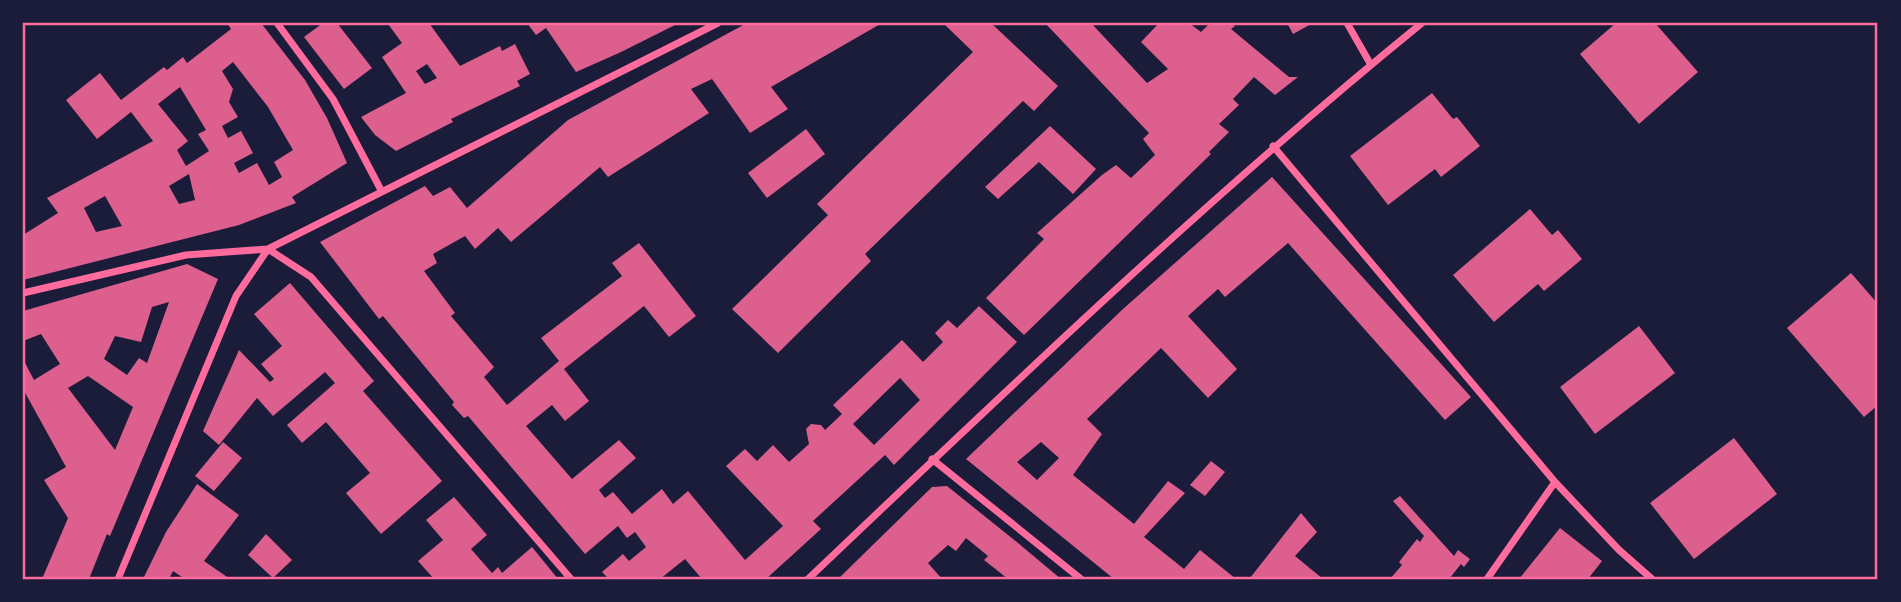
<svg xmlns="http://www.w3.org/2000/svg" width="1901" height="602" font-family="Raleway,sans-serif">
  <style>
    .building { fill: #dd5f8e; fill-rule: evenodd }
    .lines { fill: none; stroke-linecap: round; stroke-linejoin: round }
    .minor { stroke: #ff6b9d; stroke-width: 7 }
    .neatline { fill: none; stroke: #ff6b9d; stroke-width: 2.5 }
  </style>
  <rect width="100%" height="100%" fill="#1b1b3a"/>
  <!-- building -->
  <path class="building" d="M227 23H261L305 80 327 118 347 163 292 197 296 203 239 225 23 280V235L58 213 47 198 153 141 131 112 97 139 66 100 100 73 121 100 164 67 167 70 183 57 187 63 231 29ZM233 62 268 107 293 150 274 162 282 177 269 185 257 163 239 173 234 163 253 153 241 131 228 138 222 126 238 117 229 102 233 89 222 71ZM180 87 206 130 198 134 209 151 186 166 177 150 188 141 158 104ZM189 174 195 200 179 204 169 186ZM105 196 122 226 96 232 84 208Z
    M323 23H337L372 68 344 89 304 37Z
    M390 23H429L460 66 500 46 502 51 515 44 530 74 517 81 520 86 451 119 453 122 396 151 375 135 361 117 406 93 382 57 402 43 388 24ZM427 64 437 78 425 84 416 71Z
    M527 23H679L619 53 576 72 546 28 536 35Z
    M747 23H882L771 87 788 109 750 133 712 79 691 89 709 113 608 177 600 167 511 242 498 228 475 249 465 236 433 254 437 263 424 271 455 313 451 316 494 367 484 377 507 405 559 361 541 338 622 276 612 263 639 243 696 316 669 337 644 306 564 369 589 401 565 421 552 405 526 426 572 479 619 440 636 458 599 490 605 498 613 492 632 514 662 489 673 504 688 491 745 560 783 526 726 466 745 449 757 461 773 445 789 462 809 444 806 429 811 424 821 425 825 430 842 414 833 405 902 340 923 362 943 342 935 333 948 320 957 328 979 306 1017 342 894 465 885 455 813 521 821 529 766 579H702L685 559 660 579H609L602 572 623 554 629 561 646 547 635 532 627 538 618 526 585 554 468 416 464 418 452 405 454 402 383 316 379 319 320 242 425 186 433 196 450 187 467 208 568 120ZM900 378 920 400 874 445 853 424Z
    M943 23H991L1058 86 1034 111 1023 101 865 254 871 261 778 353 732 309 828 215 817 204 973 52Z
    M1045 23H1091L1147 83 1168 69 1141 42 1159 23H1189L1201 32 1210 23H1232L1235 26 1231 29 1289 77H1298L1275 95 1254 77 1233 99 1239 105 1219 124 1229 132 1209 152 1211 154 1024 335 986 298 1044 239 1037 233 1102 175 1116 165 1131 178 1155 155 1143 139 1149 133Z
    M1287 23H1313L1293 34Z
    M1616 23H1655L1698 72 1639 124 1580 54Z
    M1432 93 1453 119 1457 117 1480 146 1441 177 1435 169 1388 205 1350 156Z
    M1050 126 1096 169 1073 194 1039 162 998 199 985 187Z
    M806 129 825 154 767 198 748 173Z
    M1272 177 1471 397 1445 420 1288 243 1225 297 1218 289 1188 316 1237 369 1208 398 1161 348 1087 419 1102 434 1073 475 1134 524 1168 481 1185 493 1144 537 1184 569 1200 550 1236 579H1114L966 459 1123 309ZM1041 442 1059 458 1037 480 1017 462Z
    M1530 209 1552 235 1558 230 1582 259 1544 291 1538 284 1494 322 1453 275Z
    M187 264 218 279 110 536 107 534 89 579H42L68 518 44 480 66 467 23 389V359L34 380 60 364 41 334 23 341V311ZM169 302 147 363 139 358 127 375 104 359 115 336 141 342 152 307ZM88 376 133 407 115 450 68 388Z
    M1851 273 1878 304V405L1864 417 1787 328Z
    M290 283 374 381 363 391 442 481 381 534 346 493 370 473 326 422 302 443 287 425 335 383 325 372 273 416 257 398 219 445 203 431 239 350 270 382 274 379 261 364 282 346 254 314Z
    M1639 326 1675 373 1595 434 1560 387Z
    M1734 438 1777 494 1694 559 1650 503Z
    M223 442 242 458 214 491 195 476Z
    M1211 461 1225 472 1205 496 1190 485Z
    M197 484 239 515 204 561 230 579H185L173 571 169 579H143L166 532Z
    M947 486 1018 543 1061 579H1008L984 560 988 556 966 538 956 551 948 545 928 563 942 579H838L932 487Z
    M1400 496 1454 556 1458 550 1470 559 1464 567 1461 564 1449 579H1390L1402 565 1399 562 1417 539 1420 542 1424 536 1393 501Z
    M454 497 487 535 471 549 492 573 498 567 502 573 532 547 558 579H434L418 561 443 540 426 520Z
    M1301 513 1317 532 1295 556 1323 579H1252L1250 578Z
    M1560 528 1602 561 1588 579H1519Z
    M266 534 292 560 273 578 248 555Z"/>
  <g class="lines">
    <!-- minor -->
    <path class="minor" d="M277 23 333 99 381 190
      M1347 23 1371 65
      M1273 146 1555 482 1619 550 1652 579
      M268 249 311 277 571 579
      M23 293 186 255 268 249 718 23
      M932 459 1081 579
      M118 579 236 296 268 249
      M808 579C1008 389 1208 197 1422 23
      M1487 579 1555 482"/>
  </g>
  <!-- border -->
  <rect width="1901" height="602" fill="none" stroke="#1b1b3a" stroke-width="49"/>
  <rect x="24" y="24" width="1852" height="554" class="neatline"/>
</svg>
